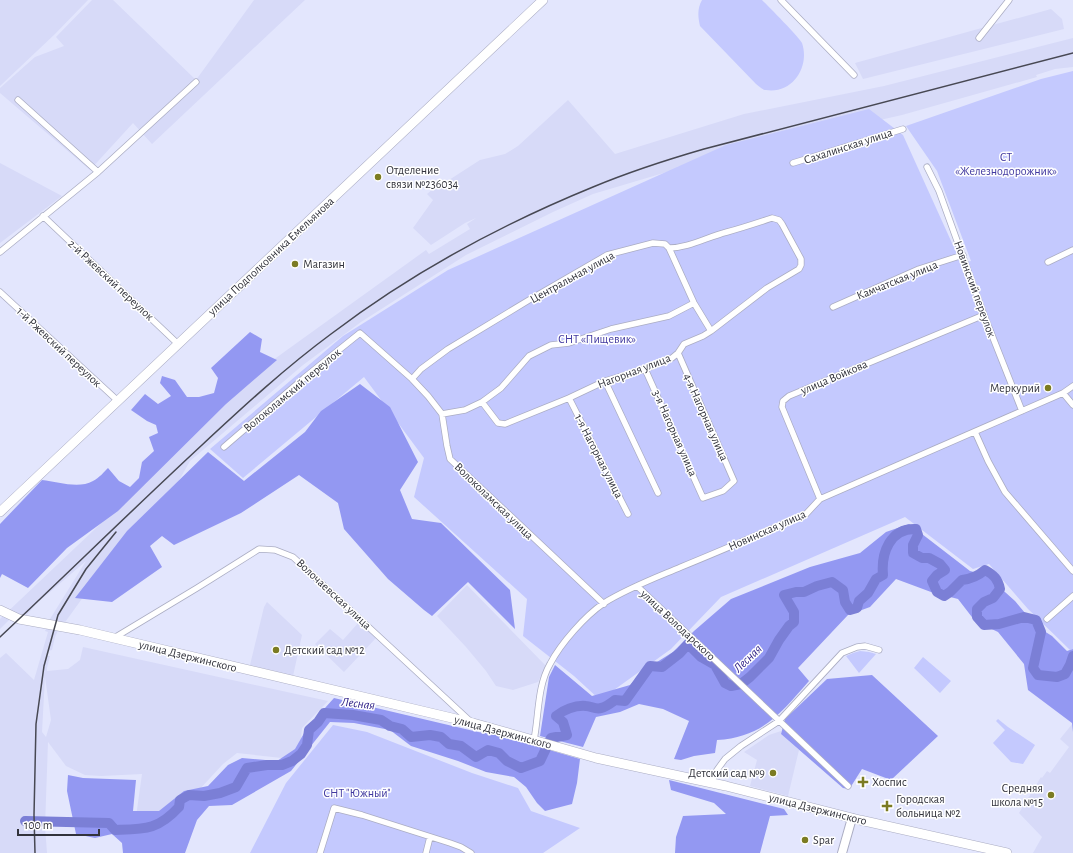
<svg xmlns="http://www.w3.org/2000/svg" width="1073" height="853" font-family="'Alegreya Sans',sans-serif">
  <style>
    .built { fill: #d7daf8; fill-rule: evenodd }
    .green { fill: #c4c9fe }
    .forest { fill: #9398f2 }
    .lines { fill: none; stroke-linecap: round; stroke-linejoin: round }
    .river { stroke: #7b7fd6; stroke-width: 10 }
    .street-casing { stroke: #abadc3; stroke-width: 7 }
    .secondary-casing { stroke: #abadc3; stroke-width: 10 }
    .primary-casing { stroke: #abadc3; stroke-width: 10 }
    .street { stroke: #fff; stroke-width: 5.5 }
    .secondary { stroke: #fff; stroke-width: 8 }
    .primary { stroke: #fff; stroke-width: 9 }
    .rail { stroke: #474853; stroke-width: 1.5 }
    .poi-dot { fill: #7b7b22; stroke: #fff; stroke-width: 1.5 }
    .labels { text-anchor: middle; dominant-baseline: central; stroke-width: 3; stroke-linejoin: round; paint-order: stroke }
    .street-label { font-size: 12px; fill: #32333c; stroke: #fff }
    .park-label { font-size: 12px; fill: #4139a0; stroke: #fff }
    .poi-label { font-size: 12px; fill: #32333c; stroke: #fff; text-anchor: start }
    .water-label { font-size: 13px; font-style: italic; fill: #2f2187; stroke: #fff }
  </style>
  <rect width="100%" height="100%" fill="#e3e6fd"/>
  <!-- built -->
  <path class="built" d="M0 0H88L55 34 0 86Z
    M92 0H113L196 80 254 0H305L152 144 133 123 90 170 0 93V88L35 57 64 46 56 37Z
    M1051 9 1062 19 1064 29 863 79 855 63Z
    M1073 38V67L1055 69 1036 75 1037 77 902 115 715 157 677 167V169L593 194 553 212 466 255 361 322 303 365 190 461 177 484 128 535 63 625 61 624 55 637 52 650 48 651 47 656H50L47 668V671L68 669 80 660 83 647 328 701 302 728 300 750 291 759 237 753 223 764 198 791 169 817 135 824 142 774 101 776 85 775 66 766 48 742 45 827 47 853H0V658L6 653 34 680 48 632 45 631 50 619 86 561 36 604 24 618 14 615 0 629V619L152 475 255 373 426 250 429 254 470 229 467 224 476 218 465 223 431 245 413 228 433 200 427 194 440 183 447 187 449 180 480 160 505 154 518 146 568 100 615 154 744 114 884 86ZM45 677 51 720 46 737 42 732Z
    M0 163 62 196 0 243Z
    M467 585 546 666 538 682 513 690 496 686 486 671 466 647 437 616Z
    M267 602 302 635 293 676 250 665 264 607Z
    M359 622 376 638 344 672 315 644 330 629 343 640Z
    M1073 723V853H1033L1042 837 1019 813 1041 777 1042 778 1047 771 1050 773 1069 747 1060 739Z
    M781 731V734L799 750 788 796 750 786 757 760 744 752 769 735Z"/>
  <!-- green -->
  <path class="green" d="M702 0H762C768 6 800 38 802 43 810 66 793 94 766 90 762 90 759 86 756 84L700 26C698 17 697 9 702 0Z
    M1073 71V649L1070 650 1028 609 989 564 973 569 905 517 721 597 671 649 600 700 574 676 523 636 527 599 414 497 424 458 364 377 243 478 210 449 343 336 448 270 726 145 869 109 903 135 961 263 971 261 937 171 906 126 1041 79Z
    M860 651 869 652 876 654 859 673 846 656 853 653Z
    M923 657 951 681 940 693 914 668Z
    M998 719 1008 727 1035 745 1023 764 1011 762 993 743 1005 730 996 721Z
    M333 725 367 732 472 773 518 788 531 811 580 828 543 853H250L286 783Z"/>
  <!-- forest -->
  <path class="forest" d="M250 332 262 339 260 352 277 360 226 404 118 511 67 548 28 588 2 574 0 578V524L42 480C58 482 79 489 93 481 99 478 104 472 108 468L119 481 130 487 139 478 142 462 154 451 149 437 158 433 156 425 147 421 131 410 145 394 158 404 171 396 160 383 162 376 175 380 187 397H199L214 393 218 378 211 368Z
    M360 384 390 407 418 462 400 490 412 519 441 523 510 590 515 629 468 582 432 616 424 610 388 579 344 529 338 503 299 475 241 513 174 545 162 536 150 546 162 567 112 602 75 598 127 531 208 452 244 481 305 432 321 411Z
    M909 524 970 571 986 575 1015 601 1036 626 1052 636 1067 651 1073 649V732L1072 723 1028 690 1024 664 998 632 975 621 958 599 931 592 896 579 870 607 848 615 798 668 809 681C781 713 763 737 717 740L715 753 694 756 681 760 674 759 689 721 663 709 639 704 620 712 596 717 583 747 540 736 549 677 555 665 592 696 630 685 642 673 657 662 673 652 694 631 731 599 810 567 860 553 886 532Z
    M872 675 938 736 891 780 862 769 850 788 848 789 843 788 781 734 785 719 827 679Z
    M334 698 478 732 499 735 580 759 577 783 572 804 545 811 537 803 526 787 514 777 486 772 458 761 411 746 390 730 354 723 330 722 291 771 232 805 209 806 197 820 185 853H123L122 843 112 834 95 838 76 834 67 791 68 775 83 778 136 780 133 811H159L184 791 208 786 228 765 242 758 277 761 295 749 307 728Z
    M669 780 784 809 788 815 770 816 760 853H675L676 837 683 816 726 814 714 803 671 790Z"/>
  <g class="lines">
    <!-- river -->
    <path class="river" d="M25 821 109 823 115 830C145 829 158 830 179 807L180 800 189 795 204 796 220 793 236 787 247 768 267 765H282L292 761 301 754 307 745 309 730 318 722 324 713 353 715 381 720 390 726 402 729 411 737 430 735 441 737 449 744 461 746 476 757 488 750 499 753 507 761 521 768 540 761 551 738 567 735 563 722 556 716C563 710 575 705 586 706 591 706 596 710 601 708 606 707 611 703 615 700L625 701 650 666 662 667 680 653 688 644 701 657 715 665 725 683 731 686 741 684 750 677 769 658 779 640 789 626 794 622V612L784 595 796 592H804L817 586 832 582 843 590 845 602 850 610 857 608 859 601 868 593 876 579 883 575C881 553 890 528 916 529L918 535 913 545V553L922 558H929L940 564 945 570 937 575 932 581 937 592 944 596 950 592 962 580C972 579 978 576 985 570 994 575 998 579 1000 589L993 598 984 602 977 609V617L984 625 999 624 1024 617 1036 620 1041 632 1033 668 1038 675 1057 677 1065 674 1070 665 1073 656"/>
    <!-- street casing -->
    <g class="street-casing">
      <path id="street" d="M781 0 854 75
        M979 38 1009 0
        M18 100 98 172
        M793 163 903 129
        M927 167 939 191 984 315 1022 411
        M43 216 178 344
        M0 252 98 172 196 82
        M1048 262 1073 250
        M0 292 118 401
        M833 307 919 269 963 255
        M645 369 703 498 723 491 734 481 678 353
        M412 379 421 369 448 349 529 300 607 255 653 243 665 244 669 248 694 303 711 331
        M605 381 658 493
        M1063 393 1073 405
        M569 398 628 514
        M482 402 498 423 505 424 569 398 605 381 645 369 672 358 678 353 684 344 703 336 711 331 767 288 799 269 801 265V259L782 224 779 220 772 218C757 223 742 228 727 232 707 237 689 248 669 248
        M442 414 465 410 482 402 501 388 529 356 551 345 569 343 611 329 669 316 694 303
        M975 432 988 461 1005 492 1073 571
        M224 447 304 378 360 333 412 379 428 396 442 414 447 446 450 459 604 604
        M820 499 782 407 783 401 789 396 984 315
        M637 586 848 786
        M1047 619 1073 596
        M114 638 197 588 259 549 275 550 293 557 470 721
        M534 740C539 715 537 687 550 664 561 643 585 616 604 603 628 588 655 578 681 567 723 550 764 532 806 514L820 499 1063 393 1073 386
        M711 783 717 770 725 759 741 746 779 721 842 653 857 647 865 646 879 650
        M320 853 334 808 362 815 450 843 461 847 471 853
        M426 853 430 837"/>
    </g>
    <!-- secondary casing -->
    <g class="secondary-casing">
      <path id="secondary" d="M842 853 852 818"/>
    </g>
    <!-- primary casing -->
    <g class="primary-casing">
      <path id="primary" d="M0 512 543 0
        M0 610 19 619 80 630 473 723 596 758 726 786 860 820 1007 853"/>
    </g>
    <!-- street -->
    <use href="#street" class="street"/>
    <!-- secondary -->
    <use href="#secondary" class="secondary"/>
    <!-- primary -->
    <use href="#primary" class="primary"/>
    <!-- rail -->
    <path class="rail" d="M0 637C68 573 134 508 202 445 244 406 285 368 331 334 410 274 500 225 593 187 629 172 666 160 704 149L1073 53
      M35 853 34 815 36 724 44 666 58 615 86 569 116 532"/>
  </g>
  <!-- markers -->
  <g class="poi-dot">
    <circle cx="378" cy="177" r="4"/>
    <circle cx="295" cy="264" r="4"/>
    <circle cx="1048" cy="388" r="4"/>
    <circle cx="276" cy="650" r="4"/>
    <circle cx="773" cy="773" r="4"/>
    <path d="M861 776h4v4h4v4h-4v4h-4v-4h-4v-4h4z"/>
    <circle cx="1051" cy="795" r="4"/>
    <path d="M885 800h4v4h4v4h-4v4h-4v-4h-4v-4h4z"/>
    <circle cx="805" cy="840" r="4"/>
  </g>
  <g class="labels">
    <!-- street labels -->
    <g class="street-label">
      <text transform="translate(848 146) rotate(-18)">Сахалинская улица</text>
      <text transform="translate(271 256) rotate(-43)">улица Подполковника Емельянова</text>
      <text transform="translate(572 277) rotate(-29)">Центральная улица</text>
      <text transform="translate(111 280) rotate(43)">2-й Ржевский переулок</text>
      <text transform="translate(897 280) rotate(-22)">Камчатская улица</text>
      <text transform="translate(975 289) rotate(70)">Новинский переулок</text>
      <text transform="translate(59 347) rotate(43)">1-й Ржевский переулок</text>
      <text transform="translate(634 371) rotate(-21)">Нагорная улица</text>
      <text transform="translate(834 377) rotate(-23)">улица Войкова</text>
      <text transform="translate(292 390) rotate(-40)">Волоколамский переулок</text>
      <text transform="translate(706 417) rotate(66)">4-я Нагорная улица</text>
      <text transform="translate(675 433) rotate(66)">3-я Нагорная улица</text>
      <text transform="translate(599 456) rotate(63)">1-я Нагорная улица</text>
      <text transform="translate(494 501) rotate(44)">Волоколамская улица</text>
      <text transform="translate(767 530) rotate(-24)">Новинская улица</text>
      <text transform="translate(334 594) rotate(43)">Волочаевская улица</text>
      <text transform="translate(678 625) rotate(43)">улица Володарского</text>
      <text transform="translate(188 656) rotate(14)">улица Дзержинского</text>
      <text transform="translate(503 732) rotate(15)">улица Дзержинского</text>
      <text transform="translate(818 809) rotate(14)">улица Дзержинского</text>
    </g>
    <!-- park labels -->
    <g class="park-label">
      <text x="1006" y="157">СТ<tspan x="1006" dy="14">«Железнодорожник»</tspan></text>
      <text x="597" y="339">СНТ «Пищевик»</text>
      <text x="357" y="793">СНТ "Южный"</text>
    </g>
    <!-- poi labels -->
    <g class="poi-label">
      <text x="386" y="170">Отделение<tspan x="386" dy="14">связи №236034</tspan></text>
      <text x="303" y="264">Магазин</text>
      <text x="1040" y="388" text-anchor="end">Меркурий</text>
      <text x="284" y="650">Детский сад №12</text>
      <text x="765" y="773" text-anchor="end">Детский сад №9</text>
      <text x="872" y="782">Хоспис</text>
      <text x="1043" y="788" text-anchor="end">Средняя<tspan x="1043" dy="14">школа №15</tspan></text>
      <text x="896" y="799">Городская<tspan x="896" dy="14">больница №2</tspan></text>
      <text x="813" y="840">Spar</text>
    </g>
    <!-- water labels -->
    <g class="water-label">
      <text transform="translate(748 659) rotate(-44)">Лесная</text>
      <text transform="translate(358 704) rotate(7)">Лесная</text>
    </g>
  </g>
  <!-- scale -->
  <path d="M18 829v6h81v-6" fill="none" stroke="#32333c" stroke-width="2"/>
  <text x="24" y="829" font-size="12" fill="#32333c" stroke="#ffffff" stroke-width="3" paint-order="stroke">100 m</text>
</svg>
